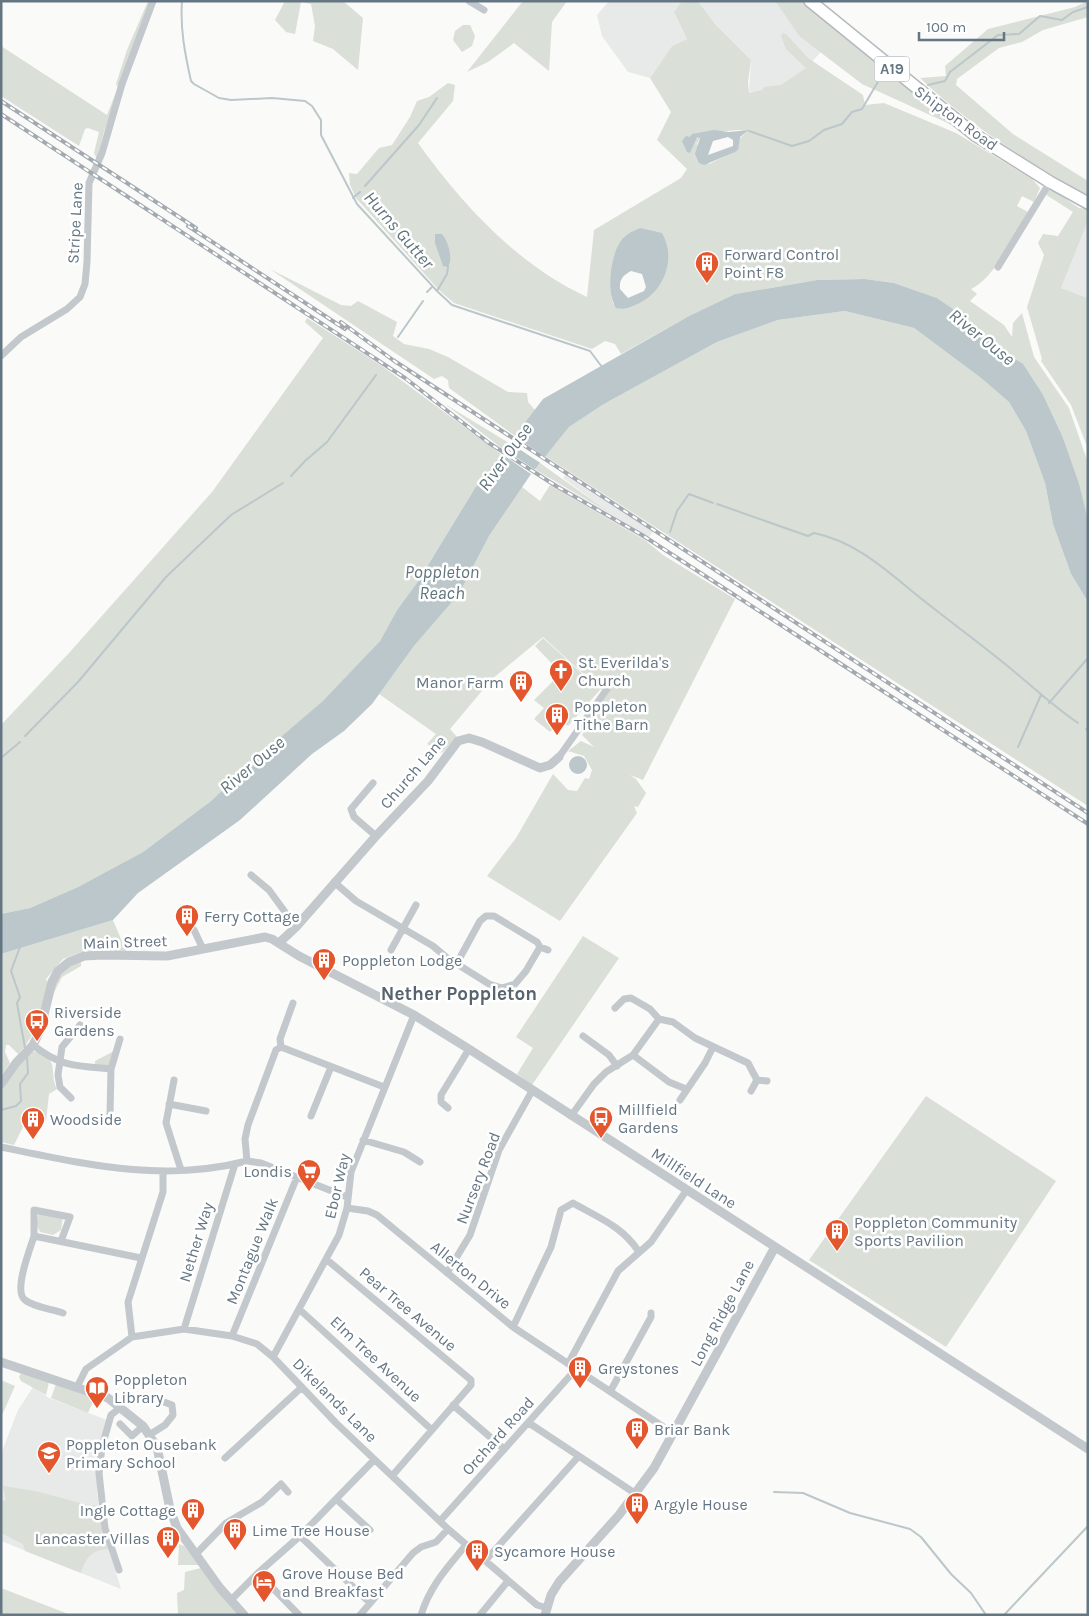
<svg xmlns="http://www.w3.org/2000/svg" width="1089" height="1616" font-family="Karla,sans-serif">
  <style>
    .built { fill: #e8e9e9 }
    .green { fill: #dadfd7; fill-rule: evenodd }
    .water { fill: #bbc7cb; fill-rule: evenodd }
    .pier { fill: #fafaf8 }
    .lines { fill: none; stroke-linecap: round; stroke-linejoin: round }
    .stream { stroke: #bbc7cb; stroke-width: 2 }
    .trunk-casing { stroke: #b4b9bd; stroke-width: 14 }
    .minor { stroke: #c3c8cc; stroke-width: 7 }
    .tertiary { stroke: #c3c8cc; stroke-width: 9 }
    .trunk { stroke: #fff; stroke-width: 11 }
    .rail-casing { stroke: #a2aab0; stroke-width: 4 }
    .rail { stroke: #fff; stroke-width: 2; stroke-dasharray: 5.5; stroke-linecap: butt }
    .labels { text-anchor: middle; dominant-baseline: central; stroke-width: 5; stroke-linejoin: round; paint-order: stroke }
    .shield { fill: #fff; stroke: #939fa8; stroke-width: 1 }
    .shield-label { font-size: 15px; font-weight: bold; fill: #657683 }
    .street-label { font-size: 16px; fill: #657683; stroke: #fff }
    .poi-label { font-size: 16px; fill: #657683; stroke: #fff; text-anchor: start }
    .water-label { font-size: 18px; font-style: italic; fill: #60757c; stroke: #fff }
    .quarter-label { font-size: 19px; font-weight: bold; fill: #57646e; stroke: #fff }
  </style>
  <rect width="100%" height="100%" fill="#fafaf8"/>
  <!-- built -->
  <path class="built" d="M609 1H682L674 12 687 39 672 46 650 78 628 72 602 36 597 15Z
    M698 1H775L799 36 821 52 801 73 779 87 749 93 751 60 715 24Z
    M1088 221V298L1061 288Z
    M568 471 656 528 646 541 550 485 553 481 608 512 563 478Z
    M33 1387 49 1398 107 1420 99 1456 97 1492 101 1523 121 1589 1 1541V1454L18 1410Z"/>
  <!-- green -->
  <path class="green" d="M148 1H151L104 132 97 159 94 153 99 132 88 128 85 129 79 146 1 96V46L107 115 118 87 116 84 127 50Z
    M285 1H343L363 18 358 70 333 49 313 41 315 26 311 4 301 2 295 34 286 32 275 20Z
    M523 1H567L552 22 549 71 514 43 488 62 467 72Z
    M682 1H698L715 24 751 60 748 82 749 93 762 90 764 87 781 85 806 68 786 49 781 36 783 33 787 35 808 58 863 95 865 105 884 103 956 133 1032 179 1040 188 1034 202 1022 196 1017 206 1028 212C1014 235 995 278 971 289L977 294 970 301 1004 325 1012 337 1013 323 1022 313 1034 357 1069 408 1088 463V520L1063 438 1013 356 996 347 959 313 937 298 894 283 865 279 817 280 735 294 689 316 621 354 615 344 605 341 592 349 454 303 439 290 356 198 350 185 349 173 357 174 379 148 392 145 410 117 417 101 429 97 448 83 455 85 453 101 418 143C462 205 518 265 587 297L594 230 681 178 687 169 657 140 671 112 650 78 672 46 687 39 674 12ZM739 130 748 131 738 140V150L709 164 697 144 702 133ZM640 228 655 290 613 304C606 277 612 238 640 228Z
    M775 1H802L959 126 952 125 862 84 799 36Z
    M1088 1V17L1043 30 1022 42 999 48 957 79 956 85 1013 134 1088 181V195C1028 162 969 125 920 78L946 76 945 66 988 29 1075 7Z
    M463 25H470L475 36 472 46 462 52 453 40 455 31Z
    M1048 190 1054 191 1079 208 1088 209V221L1061 288 1088 298V449L1071 405 1041 361 1042 359 1027 307 1044 255 1038 243 1043 234 1058 236 1073 212 1045 194Z
    M270 269 341 305 351 306 358 301 397 322 393 336 404 344 429 349 448 357 508 392 527 393 528 402 535 410 515 436 449 388 448 380 442 376 434 379Z
    M845 311 914 328 981 378 1009 402 1026 431 1045 483 1053 524 1071 574 1088 602V806L545 456 569 427 604 404 717 342 778 320Z
    M307 318 382 366 501 454 475 488 419 580 397 610 380 641 324 701 262 753 211 801 143 852 78 887 30 908 1 914V725L69 653 212 492 323 338 305 322Z
    M445 404 509 443 504 450Z
    M540 463 610 513 534 469Z
    M550 485 646 541 663 555 735 599 643 780 630 775 636 779 646 793 638 807 634 806 637 813 560 921 487 876 516 838 553 774 568 790 577 791 585 778 589 779 592 770 584 756 568 751 581 741 594 747 582 735 612 686 601 690 543 637 492 679 450 729 457 737 442 753 427 744 436 734 379 694 414 646 459 594 489 536 522 487 540 501Z
    M543 638 600 690 568 726 560 720 550 732 534 719 544 708 534 700 561 673 535 646Z
    M113 920 126 951 93 950 81 952 63 959 46 979 48 983C42 1010 38 1034 18 1054L9 1045H6L5 1052 10 1063 1 1076V954Z
    M583 936 619 958 532 1085 517 1074 533 1048 516 1037Z
    M81 960V966L62 977 49 1002C57 978 58 973 81 960Z
    M33 1051C62 1058 48 1073 57 1089L49 1094 46 1121 27 1119 14 1145 1 1142V1090L21 1062Z
    M114 1051 109 1065H95V1061Z
    M926 1096 1056 1181 946 1347 809 1260Z
    M39 1212 63 1217 61 1230 53 1235 40 1232 36 1224Z
    M21 1373 49 1382 46 1395 21 1381 19 1377Z
    M1 1380 15 1386 2 1415H1Z
    M56 1384 95 1397 88 1413 51 1398Z
    M3 1486 35 1491 88 1505 99 1506 108 1549C91 1550 86 1558 81 1573L25 1551 23 1544 1 1533V1501L6 1500Z
    M179 1544 184 1546 199 1565H178Z
    M201 1568 240 1615H178L177 1593 184 1590 185 1572Z
    M1 1588 71 1615H1Z"/>
  <!-- water -->
  <path class="water" d="M714 130 729 132 749 130 740 137 738 150 735 152 704 165 699 163 695 154 700 138 697 137 690 153 687 152 682 141 686 136 690 137 692 134ZM728 137 733 140V146L708 155 713 141Z
    M640 228 662 233C677 258 664 294 635 305 628 308 624 310 616 308 606 292 610 260 619 244 623 236 632 231 640 228ZM631 271 642 274 646 287 644 291 628 298 620 289C619 280 623 275 631 271Z
    M435 234H442C449 243 453 258 448 267L443 266 435 243Z
    M865 279 894 283 937 298 959 313 996 347 1023 364 1043 395 1063 438 1079 484 1088 520V602L1071 574 1053 524 1045 483 1026 431 1009 402 981 378 914 328 845 311 778 320 717 342 604 404 569 427 531 474 489 536 459 594 414 646 372 704 344 731 312 754 240 820 138 893 113 920 1 954V914L30 908 78 887 143 852 211 801 262 753 323 701 380 641 397 610 419 580 475 488 543 399 689 316 735 294 817 280Z
    M569 765a9 9 0 1 1 18 0a9 9 0 1 1-18 0Z"/>
  <!-- pier -->
  <path class="pier" d="M513 435 547 458 542 464 507 441Z
    M502 448 534 469 537 470 533 475 531 474 499 452Z"/>
  <g class="lines">
    <!-- stream -->
    <path class="stream" d="M182 1C180 29 185 54 191 81L194 84 219 98 231 100 272 98 305 101 312 106 321 120V135L357 204 437 291 452 305 590 351 602 367
      M928 85 945 81 950 72 998 35 1019 34 1040 16 1062 20 1073 12 1088 7
      M749 131 792 146 809 141 824 130 842 124 852 112 862 109 879 80H890
      M365 186 419 125 437 98
      M353 198 360 192
      M437 291 447 274 448 267
      M427 292 432 287
      M398 337 423 301
      M291 476 305 461 327 442 376 375
      M717 504 808 536 814 533C858 542 889 573 923 600 952 623 982 645 1010 668 1033 687 1054 707 1078 723
      M670 532 677 511 689 494 713 503
      M1049 703 1088 658
      M1086 729 1088 730
      M25 736 78 682 166 577 231 515 283 483
      M1018 747 1041 695
      M1 758 20 742
      M20 947 11 971 20 997 17 1003 25 1048
      M1 1110 16 1106 21 1101 20 1084 28 1073 27 1057
      M774 1492 803 1493 850 1513 910 1529 921 1537 951 1574 971 1593 986 1615
      M1004 1615 1088 1526"/>
    <!-- trunk casing -->
    <g class="trunk-casing">
      <path id="trunk" d="M810 1 975 135 1050 182 1088 203"/>
    </g>
    <!-- minor -->
    <path class="minor" d="M469 1 484 10
      M998 267 1050 182
      M1 356 21 337 67 309 80 297 85 284 87 262 89 183 102 153 122 84 153 1
      M559 757 607 689
      M373 783 351 809 354 817 376 836
      M251 875 269 890 296 927
      M334 882 356 901 433 946 446 957 489 984 502 988 515 984 526 971 540 947 537 942 494 916H486L480 921 457 963
      M184 921 194 930 203 949
      M540 947 548 950
      M391 950 416 905
      M615 1008 624 999 631 998 650 1009 659 1019 673 1022 695 1038 748 1063 757 1080 751 1091
      M583 1036 609 1055 617 1066
      M33 1045C60 1067 78 1066 111 1069
      M281 1047 280 1039 293 1003
      M633 1055 669 1082 686 1089
      M174 1080 166 1123 181 1170
      M757 1080 767 1081
      M71 1098 60 1087 58 1075 62 1047 80 1025
      M680 1100 705 1063 713 1047
      M169 1104 206 1111
      M448 1108 441 1102V1095L469 1049
      M110 1114 111 1069 120 1039
      M311 1116 331 1067
      M571 1116 594 1084 606 1072 633 1055 659 1019
      M363 1140 404 1152 420 1162
      M1 1147C85 1164 162 1183 247 1161L261 1163 347 1197
      M247 1161 245 1139 248 1125 276 1050 281 1047 384 1087
      M347 1208 368 1211 377 1215 513 1327 674 1434
      M34 1236V1210L70 1217 61 1241
      M326 1259 471 1380V1385L392 1476
      M447 1273 470 1235 499 1150 532 1091
      M299 1309 432 1430
      M63 1313C52 1309 33 1307 25 1300 13 1291 30 1250 34 1236L141 1258
      M513 1327 551 1247 561 1210 573 1203C599 1218 622 1226 639 1252
      M184 1329 235 1164
      M232 1336 297 1177
      M132 1337 128 1302 163 1192V1171
      M273 1357 339 1235 347 1208 351 1172 414 1015
      M568 1364 618 1271 651 1242 686 1191
      M77 1387 86 1369 132 1337 184 1329 232 1336 257 1344 273 1357 336 1423 448 1529 537 1605 547 1608
      M611 1390 651 1317V1313
      M453 1405 504 1449
      M529 1423 636 1494
      M120 1424 132 1436 143 1426
      M149 1435 165 1425 173 1415 172 1405 164 1402
      M225 1458 302 1387
      M336 1499 370 1530
      M440 1521 576 1369
      M300 1536 370 1603
      M196 1554 226 1523 262 1502 281 1484 288 1492
      M485 1561 578 1457
      M119 1570 105 1528 99 1473 102 1447 111 1415 121 1407
      M258 1573 299 1615
      M231 1600 258 1573 300 1536 374 1460
      M360 1615 413 1553 421 1547 436 1542 448 1529
      M421 1615C430 1586 447 1568 466 1545
      M480 1615 508 1581"/>
    <!-- tertiary -->
    <path class="tertiary" d="M279 943 296 927 376 836 428 781 458 741 469 738 482 742 540 768 550 765 559 757
      M1 1084 16 1063 33 1045 40 1031 52 982 58 971 69 962 84 956 103 955 167 956 265 937 272 939 299 956 414 1015 469 1049 1088 1449
      M1 1362 108 1398 143 1426 157 1447 170 1509 177 1528 220 1588 244 1615
      M545 1615 551 1595 559 1582 619 1515 654 1468 775 1247"/>
    <!-- trunk -->
    <use href="#trunk" class="trunk"/>
    <!-- rail casing -->
    <g class="rail-casing">
      <path id="rail" d="M1 101 196 228
        M1 114 405 378 489 443 556 486 642 535 1088 824
        M188 226 345 329
        M341 322 397 363
        M393 360 1088 813"/>
    </g>
    <!-- rail -->
    <use href="#rail" class="rail"/>
  </g>
  <!-- icons -->
  <defs>
    <g id="building-pin" transform="scale(1.25)"><path d="M0 17L-7.5 6A9.5 9.5 0 1 1 7.5 6Z" fill="#e4572e" stroke="#fff"/><path d="M-4-6H4V6H1V3H-1V6H-4ZM-2.5-4.3h1.7v1.8h-1.7ZM.8-4.3h1.7v1.8H.8ZM-2.5-1h1.7V.8h-1.7ZM.8-1h1.7V.8H.8Z" fill="#fff"/></g>
    <g id="church-pin" transform="scale(1.25)"><path d="M0 17L-7.5 6A9.5 9.5 0 1 1 7.5 6Z" fill="#e4572e" stroke="#fff"/><path d="M-1.2-6h2.4v3.5h3.3v2.4h-3.3V6h-2.4V-.1h-3.3v-2.4h3.3Z" fill="#fff"/></g>
    <g id="bus-pin" transform="scale(1.25)"><path d="M0 17L-7.5 6A9.5 9.5 0 1 1 7.5 6Z" fill="#e4572e" stroke="#fff"/><path d="M-5-6H5V4H4V6H2V4H-2V6H-4V4H-5ZM-3.5-4V0h7V-4ZM-3.5 1.2v1.5H-2V1.2ZM2 1.2v1.5H3.5V1.2Z" fill="#fff"/></g>
    <g id="supermarket-pin" transform="scale(1.25)"><path d="M0 17L-7.5 6A9.5 9.5 0 1 1 7.5 6Z" fill="#e4572e" stroke="#fff"/><path d="M-6-5.5h2.5l.6 2H6L4.5 2H-2.5L-4.4-4H-6ZM-1.5 3.2a1.3 1.3 0 1 0 .1 0ZM3 3.2a1.3 1.3 0 1 0 .1 0Z" fill="#fff"/></g>
    <g id="library-pin" transform="scale(1.25)"><path d="M0 17L-7.5 6A9.5 9.5 0 1 1 7.5 6Z" fill="#e4572e" stroke="#fff"/><path d="M-6-4Q-3-5.5-.7-3.5V5Q-3 3-6 4ZM6-4Q3-5.5 .7-3.5V5Q3 3 6 4Z" fill="#fff"/></g>
    <g id="school-pin" transform="scale(1.25)"><path d="M0 17L-7.5 6A9.5 9.5 0 1 1 7.5 6Z" fill="#e4572e" stroke="#fff"/><path d="M0-5L7-2L0 1L-7-2ZM-4 1L0 2.5L4 1V4Q0 6-4 4Z" fill="#fff"/></g>
    <g id="hotel-pin" transform="scale(1.25)"><path d="M0 17L-7.5 6A9.5 9.5 0 1 1 7.5 6Z" fill="#e4572e" stroke="#fff"/><path d="M-6-4.5h1.5V1H6V5H4.5V3h-9V5H-6ZM-4 0a1.8 1.8 0 1 1 3.6 0ZM.5 0V-2.5h3Q6-2.5 6 0Z" fill="#fff"/></g>
  </defs>
  <g fill-rule="evenodd">
    <use href="#building-pin" x="707" y="263"/>
    <use href="#church-pin" x="561" y="671"/>
    <use href="#building-pin" x="521" y="682"/>
    <use href="#building-pin" x="557" y="715"/>
    <use href="#building-pin" x="187" y="916"/>
    <use href="#building-pin" x="324" y="960"/>
    <use href="#bus-pin" x="37" y="1021"/>
    <use href="#bus-pin" x="601" y="1118"/>
    <use href="#building-pin" x="33" y="1119"/>
    <use href="#supermarket-pin" x="309" y="1171"/>
    <use href="#building-pin" x="837" y="1231"/>
    <use href="#building-pin" x="580" y="1368"/>
    <use href="#library-pin" x="97" y="1388"/>
    <use href="#building-pin" x="637" y="1429"/>
    <use href="#school-pin" x="49" y="1453"/>
    <use href="#building-pin" x="637" y="1504"/>
    <use href="#building-pin" x="193" y="1510"/>
    <use href="#building-pin" x="235" y="1530"/>
    <use href="#building-pin" x="168" y="1538"/>
    <use href="#building-pin" x="477" y="1551"/>
    <use href="#hotel-pin" x="264" y="1582"/>
  </g>
  <g class="labels">
    <!-- shield labels -->
    <rect class="shield" x="874.5" y="56.5" width="35" height="25" rx="4"/>
    <g class="shield-label">
      <text x="892" y="69">A19</text>
    </g>
    <!-- street labels -->
    <g class="street-label">
      <text transform="translate(956 118) rotate(36)">Shipton Road</text>
      <text transform="translate(75 223) rotate(-87)">Stripe Lane</text>
      <text transform="translate(413 772) rotate(-49)">Church Lane</text>
      <text transform="translate(125 942) rotate(-2)">Main Street</text>
      <text transform="translate(478 1178) rotate(-69)">Nursery Road</text>
      <text transform="translate(694 1178) rotate(33)">Millfield Lane</text>
      <text transform="translate(337 1186) rotate(-77)">Ebor Way</text>
      <text transform="translate(196 1242) rotate(-73)">Nether Way</text>
      <text transform="translate(252 1251) rotate(-68)">Montague Walk</text>
      <text transform="translate(471 1275) rotate(39)">Allerton Drive</text>
      <text transform="translate(408 1309) rotate(40)">Pear Tree Avenue</text>
      <text transform="translate(722 1313) rotate(-62)">Long Ridge Lane</text>
      <text transform="translate(376 1359) rotate(43)">Elm Tree Avenue</text>
      <text transform="translate(335 1400) rotate(45)">Dikelands Lane</text>
      <text transform="translate(498 1436) rotate(-48)">Orchard Road</text>
    </g>
    <!-- poi labels -->
    <g class="poi-label">
      <text x="724" y="254">Forward Control<tspan x="724" dy="18">Point F8</tspan></text>
      <text x="578" y="662">St. Everilda's<tspan x="578" dy="18">Church</tspan></text>
      <text x="504" y="682" text-anchor="end">Manor Farm</text>
      <text x="574" y="706">Poppleton<tspan x="574" dy="18">Tithe Barn</tspan></text>
      <text x="204" y="916">Ferry Cottage</text>
      <text x="342" y="960">Poppleton Lodge</text>
      <text x="54" y="1012">Riverside<tspan x="54" dy="18">Gardens</tspan></text>
      <text x="618" y="1109">Millfield<tspan x="618" dy="18">Gardens</tspan></text>
      <text x="50" y="1119">Woodside</text>
      <text x="292" y="1171" text-anchor="end">Londis</text>
      <text x="854" y="1222">Poppleton Community<tspan x="854" dy="18">Sports Pavilion</tspan></text>
      <text x="598" y="1368">Greystones</text>
      <text x="114" y="1379">Poppleton<tspan x="114" dy="18">Library</tspan></text>
      <text x="654" y="1429">Briar Bank</text>
      <text x="66" y="1444">Poppleton Ousebank<tspan x="66" dy="18">Primary School</tspan></text>
      <text x="654" y="1504">Argyle House</text>
      <text x="176" y="1510" text-anchor="end">Ingle Cottage</text>
      <text x="252" y="1530">Lime Tree House</text>
      <text x="150" y="1538" text-anchor="end">Lancaster Villas</text>
      <text x="494" y="1551">Sycamore House</text>
      <text x="282" y="1573">Grove House Bed<tspan x="282" dy="18">and Breakfast</tspan></text>
    </g>
    <!-- water labels -->
    <g class="water-label">
      <text transform="translate(399 230) rotate(49)">Hurns Gutter</text>
      <text transform="translate(982 337) rotate(39)">River Ouse</text>
      <text transform="translate(505 457) rotate(-54)">River Ouse</text>
      <text x="442" y="572">Poppleton<tspan x="442" dy="21">Reach</tspan></text>
      <text transform="translate(252 765) rotate(-40)">River Ouse</text>
    </g>
    <!-- quarter labels -->
    <g class="quarter-label">
      <text x="459" y="994">Nether Poppleton</text>
    </g>
  </g>
  <!-- border -->
  <rect width="1089" height="1616" fill="none" stroke="#657683" stroke-width="5"/>
  <!-- scale -->
  <path d="M919 32v8h85v-8" fill="none" stroke="#657683" stroke-width="2.5"/>
  <text x="926" y="32" font-size="15" fill="#657683" stroke="#ffffff" stroke-width="4" paint-order="stroke">100 m</text>
</svg>
